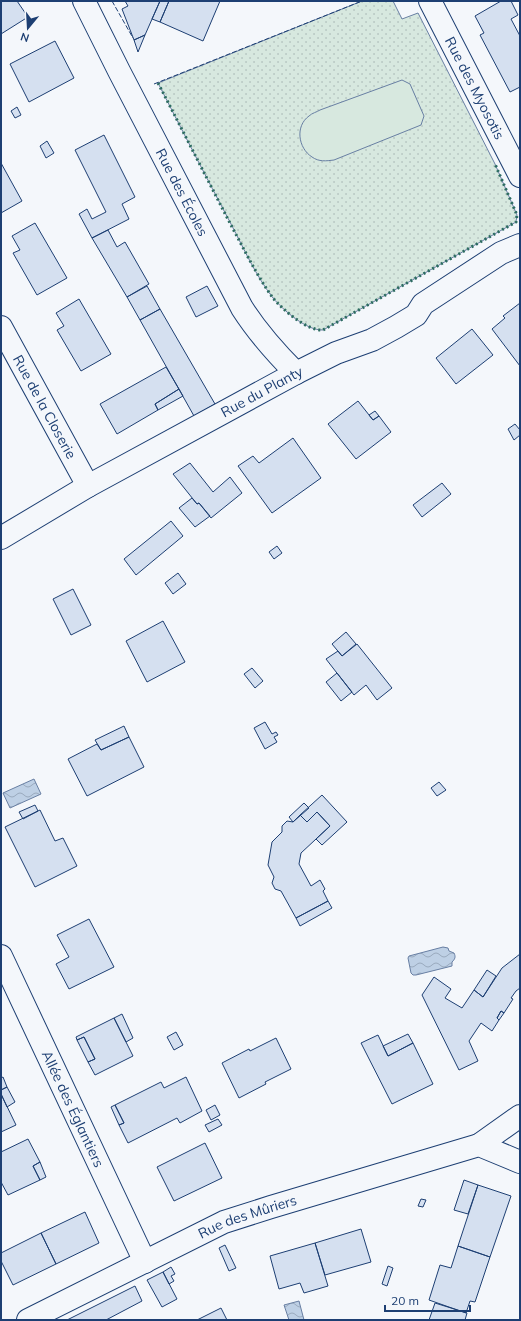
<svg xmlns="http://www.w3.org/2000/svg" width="521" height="1321" font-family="Mulish,sans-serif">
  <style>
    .grass { fill: url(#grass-dots); stroke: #687fa3 }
    .pitch { fill: #d7e8df; stroke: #687fa3 }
    .water { fill: url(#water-waves); stroke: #687fa3 }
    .building { fill: #d5e0f0; stroke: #1d3f73 }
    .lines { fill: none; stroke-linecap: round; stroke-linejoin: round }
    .street-casing { stroke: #1d3f73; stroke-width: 24 }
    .street { stroke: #f4f7fb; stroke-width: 22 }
    .hedge { stroke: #2c6c60; stroke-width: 3; stroke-dasharray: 2 3; stroke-linecap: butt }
    .fence { stroke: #1d3f73; stroke-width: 1; stroke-dasharray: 5 2; stroke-linecap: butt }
    .labels { text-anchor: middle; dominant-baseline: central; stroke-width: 3; stroke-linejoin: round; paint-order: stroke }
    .street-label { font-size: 14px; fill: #1d3f73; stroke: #f4f7fb }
  </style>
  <defs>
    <pattern id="grass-dots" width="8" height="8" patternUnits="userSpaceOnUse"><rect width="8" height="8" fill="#d7e8df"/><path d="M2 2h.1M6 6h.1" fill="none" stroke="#b8c8c3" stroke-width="1.8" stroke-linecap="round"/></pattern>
    <pattern id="water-waves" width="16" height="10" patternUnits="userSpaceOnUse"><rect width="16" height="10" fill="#bed0e5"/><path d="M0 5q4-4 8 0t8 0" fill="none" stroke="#9aaabe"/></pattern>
  </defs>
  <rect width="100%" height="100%" fill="#f4f7fb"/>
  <!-- grass -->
  <path class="grass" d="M362 1H393L402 19 418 13 495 164 517 215 516 222 323 330C307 331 283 310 273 298 256 276 244 249 231 224 206 177 182 130 158 83Z"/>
  <!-- pitch -->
  <path class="pitch" d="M402 80 410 84 424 116 421 125 334 160C326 161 319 162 312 157 298 148 295 126 309 116 312 113 317 112 320 110Z"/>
  <!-- water -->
  <path class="water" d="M34 779 41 794 10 808 3 793Z
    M443 947 448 948 449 951 454 953C456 957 455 959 452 962V966L416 975H413L411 973 408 958 409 956Z
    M299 1301 304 1320H289L284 1305Z"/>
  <!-- building -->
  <path class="building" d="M1 1H17L28 17 1 34Z
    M125 1H160L145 35 134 40 122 9 128 6Z
    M160 1H169L160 22 152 19Z
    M169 1H220L203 41 160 22Z
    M501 1H511L518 15 511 19 520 36V87L510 92 480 35 484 33 475 16Z
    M145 35 138 52 134 40Z
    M55 41 74 78 29 102 10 64Z
    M17 107 21 115 15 118 11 111Z
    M104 135 135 197 122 204 129 219 92 238 79 214 87 209 92 219 106 212 75 150Z
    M47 141 54 153 46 158 40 146Z
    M1 163 22 201 1 213Z
    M35 223 67 278 37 295 13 253 20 250 12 236Z
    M108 230 117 247 125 242 149 284 127 297 92 238Z
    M147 286 160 309 140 320 127 297Z
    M207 286 218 306 196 317 186 297Z
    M79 299 111 354 81 371 57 330 64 326 56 313Z
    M520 303V366L492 329 505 318 503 316Z
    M160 309 215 404 194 416 140 320Z
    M472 329 493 355 456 384 436 358Z
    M166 367 179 389 155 404 158 410 117 434 100 404Z
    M179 389 183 396 158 410 155 404Z
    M358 401 373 420 379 416 391 432 356 459 328 424Z
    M375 411 379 416 373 420 369 415Z
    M515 424 520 430V435L514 440 508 429Z
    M293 438 321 478 272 513 238 466 253 456 259 463Z
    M190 463 213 492 230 477 242 493 211 518 199 503 197 504 173 474Z
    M442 483 451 494 422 517 413 505Z
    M192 498 197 504 199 503 210 516 195 527 179 508Z
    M171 521 183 536 136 575 124 559Z
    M277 546 282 553 274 559 269 552Z
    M178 573 186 584 173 594 165 583Z
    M73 589 91 625 71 635 53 599Z
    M163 621 185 662 147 682 126 641Z
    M346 632 356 644 342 656 332 644Z
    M357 644 392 688 377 700 366 685 354 695 326 659 338 651 342 656Z
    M252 668 263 681 255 688 244 674Z
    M337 673 352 692 341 701 326 682Z
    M265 722 272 734 276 732 278 735 274 737 277 742 265 749 254 728Z
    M124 726 129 737 101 750 95 740Z
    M129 737 144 767 87 796 68 759 97 744 101 750Z
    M439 782 446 790 437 796 431 788Z
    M322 795 347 822 322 845 316 839 330 826 317 812 307 822 300 815Z
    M304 803 309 808 293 822 289 817Z
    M35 805 38 811 23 819 19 812Z
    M40 810 55 841 63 838 77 866 35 887 5 827Z
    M317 812 330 826 301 853 299 864 311 886 320 880 325 889 323 891 328 901 296 918 281 891 275 889 272 883 274 877 268 865 272 842 282 832V826L287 821 293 822 300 815 307 822Z
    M328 901 332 908 300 926 296 918Z
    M89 919 114 967 69 989 56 964 69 957 57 935Z
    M520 954V988L516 991 511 998 513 999 504 1013 501 1011 497 1018 499 1020 492 1031 481 1023 469 1041 478 1061 459 1070 422 995 434 977 451 989 445 998 462 1008 474 990 483 997 502 968Z
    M487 970 496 976 483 997 474 990Z
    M501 1011 504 1013 499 1020 497 1018Z
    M122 1014 133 1038 126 1042 114 1018Z
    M114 1018 133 1056 95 1075 88 1062 95 1059 84 1037 77 1040 76 1037Z
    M176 1032 183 1045 174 1050 167 1037Z
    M408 1034 413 1043 388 1056 383 1046Z
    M378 1035 388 1056 413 1043 433 1084 392 1104 361 1043Z
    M84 1037 95 1059 88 1062 77 1040Z
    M276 1038 291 1069 265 1082 266 1084 239 1098 222 1063 249 1049 250 1051Z
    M3 1077 7 1087 1 1090V1078Z
    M186 1077 202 1111 180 1123 177 1118 128 1143 119 1125 124 1123 115 1105 161 1082 164 1088Z
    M7 1087 15 1102 7 1107 1 1094V1090Z
    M1 1094 16 1125 1 1132Z
    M115 1105 124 1123 119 1125 111 1107Z
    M215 1105 220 1115 211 1120 206 1110Z
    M218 1119 222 1125 209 1132 205 1125Z
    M28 1139 40 1162 33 1166 40 1180 8 1195 1 1182V1152Z
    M205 1143 222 1178 174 1201 157 1167Z
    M40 1162 46 1177 40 1180 33 1166Z
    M464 1180 478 1185 468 1214 454 1210Z
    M478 1185 511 1196 490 1257 458 1246Z
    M421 1199 426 1200 423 1207 418 1206Z
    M85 1212 99 1243 56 1264 41 1233Z
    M361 1229 371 1262 325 1275 315 1243Z
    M41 1233 56 1264 13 1285 1 1261V1253Z
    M315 1243 328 1286 304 1293 300 1283 279 1289 270 1256Z
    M225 1245 236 1268 229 1271 219 1248Z
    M458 1246 490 1257 475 1302 470 1301 466 1313 429 1300 440 1265 451 1268Z
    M388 1266 393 1268 387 1286 382 1284Z
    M171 1267 175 1274 171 1276 174 1281 169 1284 163 1272Z
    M163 1272 177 1299 162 1307 147 1280Z
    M135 1286 142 1301 106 1320H67Z
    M435 1303 467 1313 465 1320H429Z
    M221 1308 227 1320H197Z"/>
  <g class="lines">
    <!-- street casing -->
    <g class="street-casing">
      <g id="street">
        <path id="s1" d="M84 1 119 71 242 308C258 333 275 352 296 373"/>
        <path id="s2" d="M430 1 520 176"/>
        <path id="s3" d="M1 327 88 486"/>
        <path id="s4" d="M1 538 88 486 296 373 336 353 372 340 396 327 416 315 423 304 501 253 520 245"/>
        <path id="s5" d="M1 956 145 1262"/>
        <path d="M479 1145 520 1116"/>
        <path id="s6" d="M28 1320 224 1222 271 1207 479 1145 520 1162"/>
      </g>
    </g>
    <!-- street -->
    <use href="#street" class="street"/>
    <!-- hedge -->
    <path class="hedge" d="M158 83C183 131 207 179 232 227 245 251 257 276 273 298 283 310 307 331 323 330L516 222 517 215 495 164"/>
    <!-- fence -->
    <path class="fence" d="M112 1 133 38
      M154 84 362 1"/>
  </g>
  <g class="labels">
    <!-- street labels -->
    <g class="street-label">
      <text stroke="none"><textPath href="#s2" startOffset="98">Rue des Myosotis</textPath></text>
      <text stroke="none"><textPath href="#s1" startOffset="215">Rue des Écoles</textPath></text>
      <text stroke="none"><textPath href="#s4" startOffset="299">Rue du Planty</textPath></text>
      <text stroke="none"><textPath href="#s3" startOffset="91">Rue de la Closerie</textPath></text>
      <text stroke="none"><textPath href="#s5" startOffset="169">Allée des Églantiers</textPath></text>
      <text stroke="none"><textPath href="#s6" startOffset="243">Rue des Mûriers</textPath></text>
    </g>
  </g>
  <!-- border -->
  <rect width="521" height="1321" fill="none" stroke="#1d3f73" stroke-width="4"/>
  <!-- north arrow -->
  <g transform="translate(28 28) rotate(198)" stroke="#f4f7fb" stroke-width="3" paint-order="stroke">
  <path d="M0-3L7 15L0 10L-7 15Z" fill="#1d3f73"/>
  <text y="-6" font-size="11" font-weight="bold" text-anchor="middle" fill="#1d3f73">N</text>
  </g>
  <!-- scale -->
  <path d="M385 1305v6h85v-6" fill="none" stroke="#1d3f73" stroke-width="2"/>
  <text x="391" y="1305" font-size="12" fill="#1d3f73" stroke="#f4f7fb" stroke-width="3" paint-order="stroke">20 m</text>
</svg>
